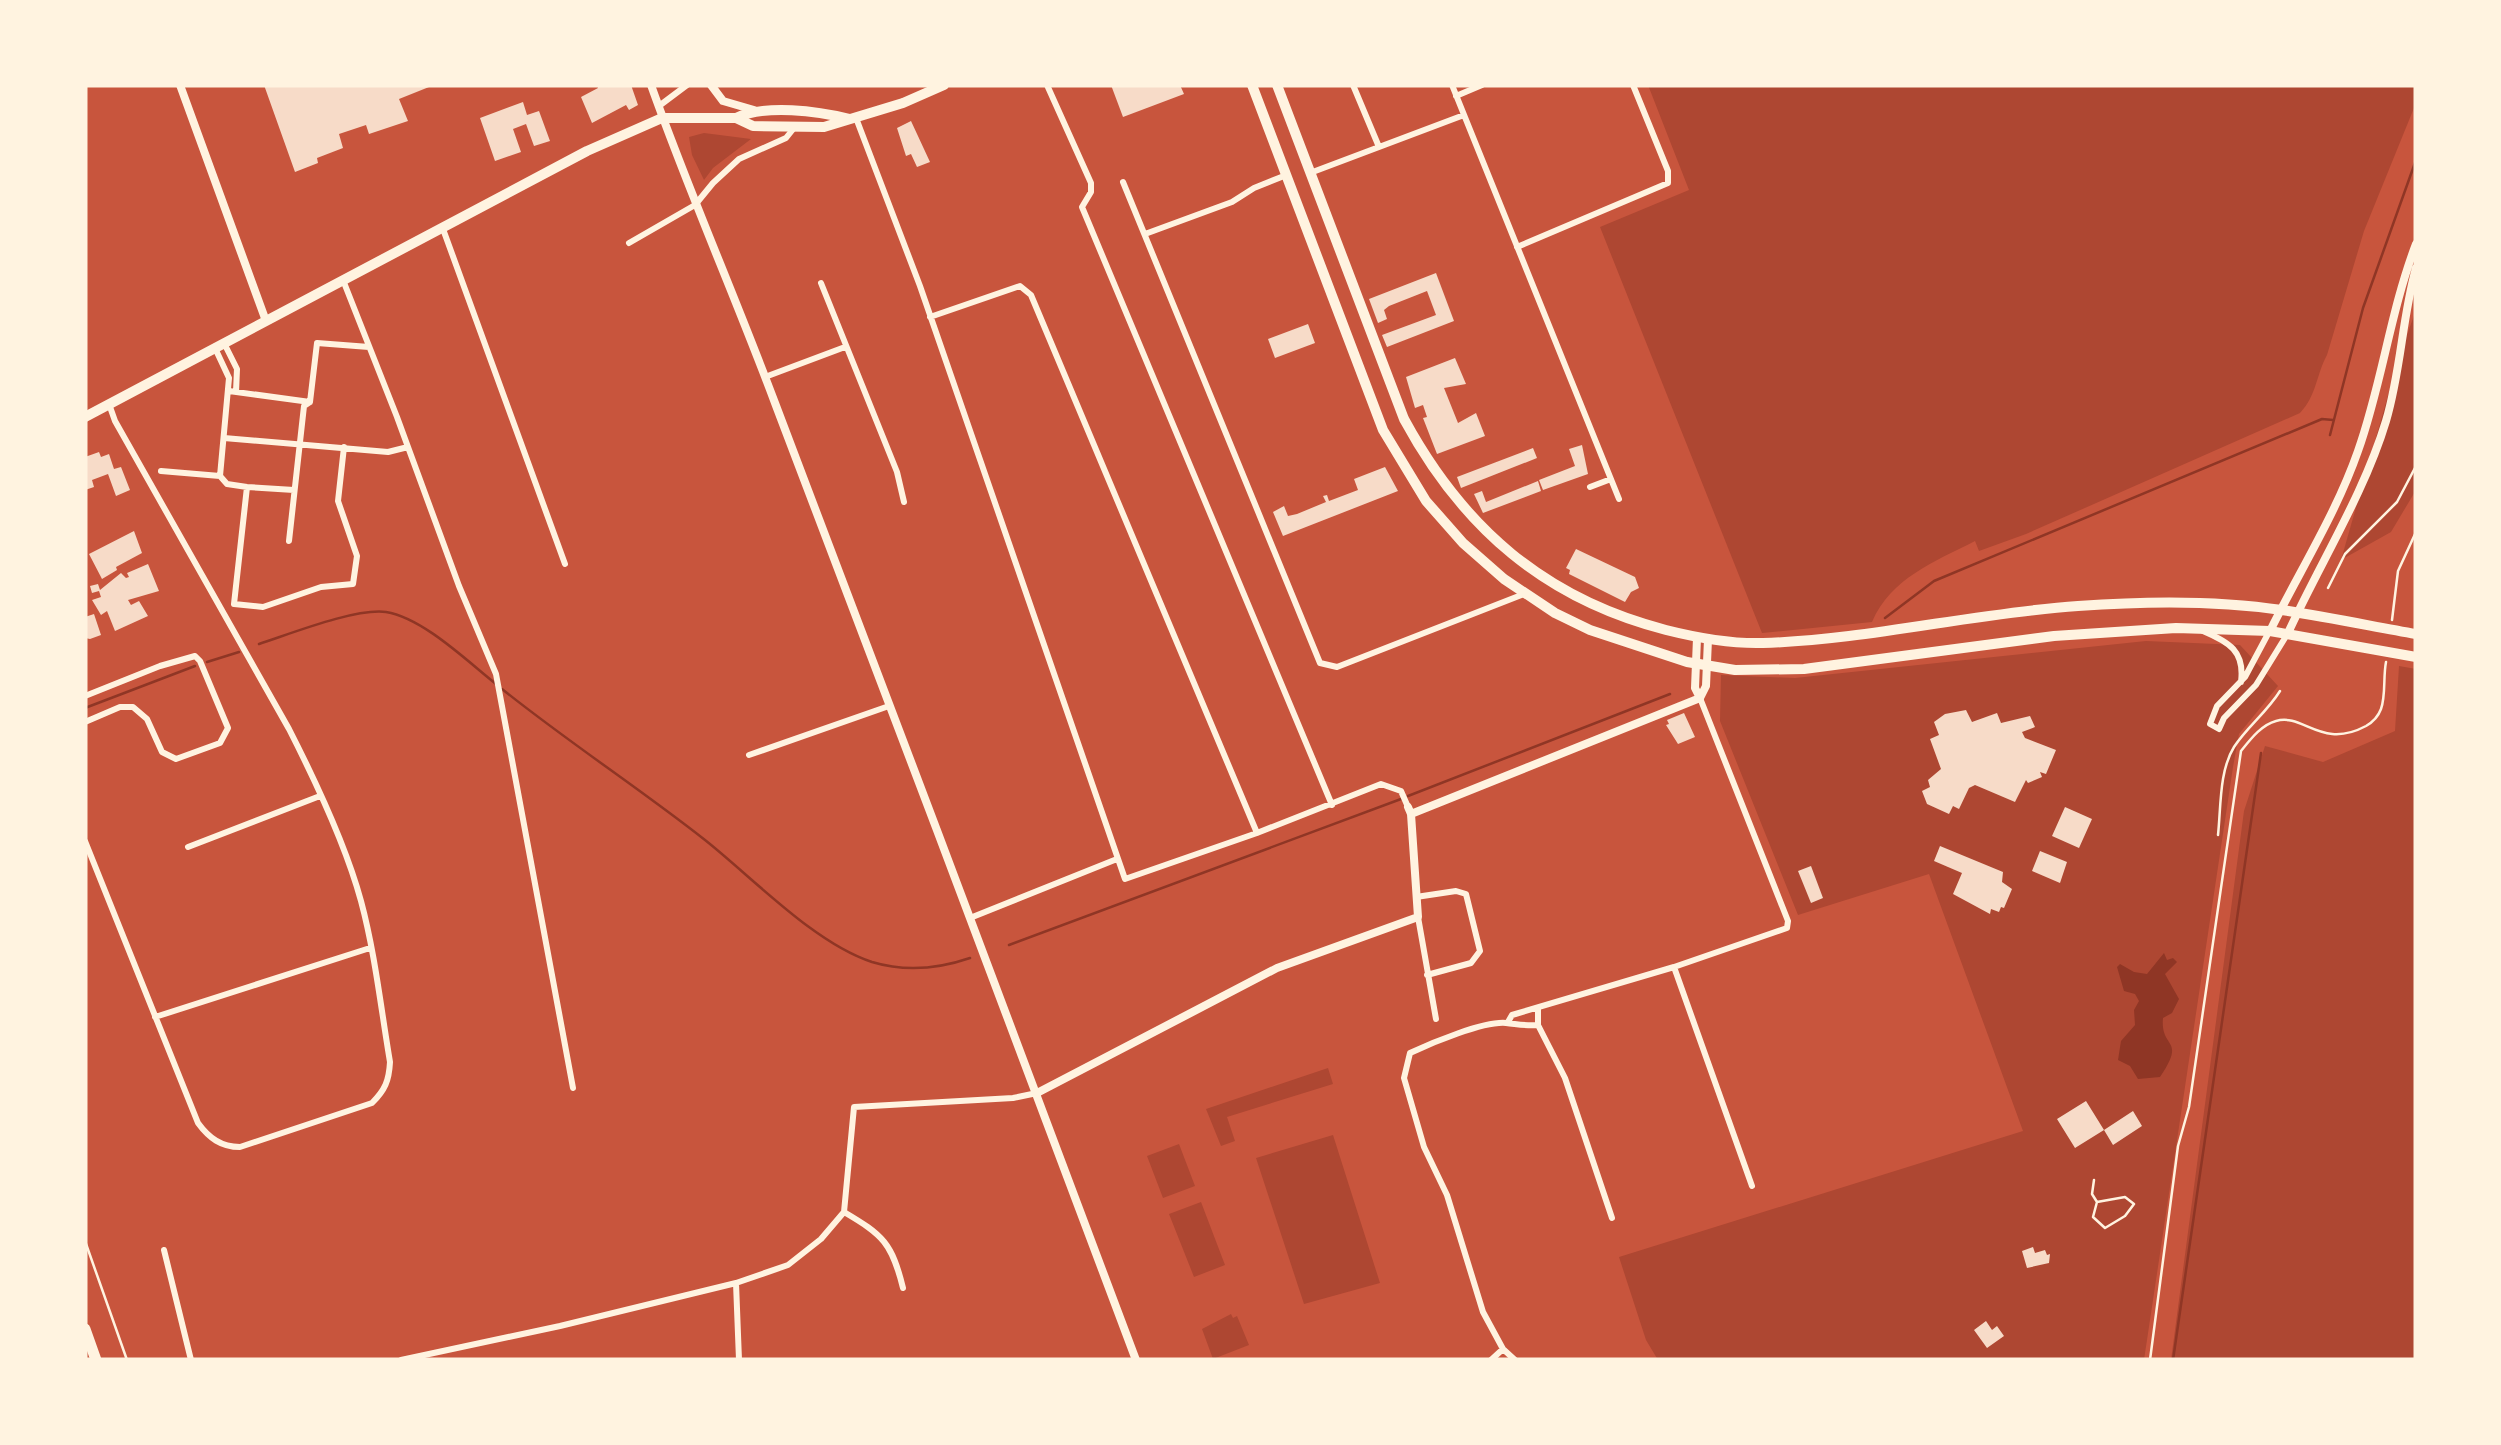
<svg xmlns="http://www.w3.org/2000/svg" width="2501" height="1445" font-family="Lato,sans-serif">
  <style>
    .green { fill: #ae4732 }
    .water { fill: #8f3625 }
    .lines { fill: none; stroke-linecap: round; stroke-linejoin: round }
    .stream { stroke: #8f3625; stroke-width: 2.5 }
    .building { fill: #f7dbc8 }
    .path { stroke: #fff3e0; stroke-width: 2.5 }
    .service { stroke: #fff3e0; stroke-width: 2.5 }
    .minor { stroke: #fff3e0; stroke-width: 6 }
    .tertiary { stroke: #fff3e0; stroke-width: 8 }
    .primary { stroke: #fff3e0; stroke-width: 10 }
    .motorway { stroke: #fff3e0; stroke-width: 11 }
  </style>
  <rect width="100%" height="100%" fill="#c8553d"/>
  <!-- green -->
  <path class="green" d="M1648 85H2416V103L2364 231 2327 355C2316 375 2317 395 2300 413L2026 534 1979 551 1975 541C1934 562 1891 578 1872 622L1762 633 1600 227 1689 190Z
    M704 133 751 139 713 168 704 180 692 155 689 137Z
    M2416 310V490L2391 532 2341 560 2399 357Z
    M2146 641 2240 645 2278 686 2239 734 2233 767 2144 1360H1658L1646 1340 1619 1257 2023 1131 1929 874 1798 915 1720 721 1721 675 1795 678Z
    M2399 666 2416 669V1360H2171L2244 811 2265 746 2323 762 2395 731Z
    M1328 1068 1333 1084 1227 1117 1235 1141 1221 1146 1206 1109Z
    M1333 1135 1380 1283 1304 1304 1256 1158Z
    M1179 1144 1195 1186 1163 1198 1147 1156Z
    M1201 1202 1225 1265 1194 1277 1169 1214Z
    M1231 1314 1233 1318 1237 1316 1249 1345 1213 1359 1202 1329Z"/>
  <!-- water -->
  <path class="water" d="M2164 953 2167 960 2173 958 2177 962 2165 974 2179 999 2172 1013 2163 1018C2160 1050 2187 1037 2160 1077L2138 1079 2130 1066 2118 1060 2121 1041 2135 1025 2134 1010 2139 1001 2135 994 2124 991 2117 967 2120 964 2134 972 2147 974Z"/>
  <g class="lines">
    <!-- stream -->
    <path class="stream" d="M2330 435 2363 308 2416 160
      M1885 618 1934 581 2322 419 2333 420
      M259 644C290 634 355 608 386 612 423 618 467 661 496 684
      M207 662 239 652
      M502 689C568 742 639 788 705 840 753 878 814 943 872 962 905 972 938 969 970 958
      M85 708 195 666
      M1408 796 1670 694
      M1009 945 1401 799
      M2173 1360 2261 753"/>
  </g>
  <!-- building -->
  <path class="building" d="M264 85H434L399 99 408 121 369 134 366 125 339 134 343 148 317 158 318 163 295 172Z
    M597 85H631L638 105 629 110 626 105 592 123 581 97 598 88Z
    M1111 85H1180L1184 94 1123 117Z
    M523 102 527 115 539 111 550 141 534 146 526 124 513 129 521 152 495 161 480 118Z
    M911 121 930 162 917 167 911 154 906 156 897 128Z
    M1436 273 1454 321 1387 347 1382 335 1436 315 1427 291 1389 306 1384 310 1387 319 1378 323 1369 299Z
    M1308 324 1315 343 1275 358 1268 339Z
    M1455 358 1466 384 1444 388 1458 423 1476 413 1485 436 1437 454 1423 418 1427 417 1423 405 1415 408 1406 377Z
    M1582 445 1588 474 1543 490 1539 480 1575 466 1569 449Z
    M1533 448 1537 458 1461 488 1457 477Z
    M99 452 101 457 109 454 114 469 121 467 130 490 116 496 108 474 92 480 94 487 85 490V457Z
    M1385 467 1398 491 1283 536 1273 512 1284 506 1288 516 1297 514 1326 502 1323 496 1327 495 1329 501 1358 490 1354 479Z
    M1538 481 1541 491 1483 513 1474 494 1482 491 1486 502Z
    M134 531 142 553 116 567 117 570 102 579 89 554Z
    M1576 549 1635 577 1639 588 1631 592 1625 602 1569 574 1570 570 1566 568Z
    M148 564 159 591 128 600 131 605 139 601 148 616 115 631 107 611 101 615 92 600 101 597 99 591 92 593 90 586 98 584 100 590 121 573 126 578 129 577 127 573Z
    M94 614 101 635 90 639 85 638V617Z
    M1966 710 1972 722 1997 713 2001 723 2030 716 2035 727 2022 732 2025 738 2056 750 2046 774 2040 772 2042 777 2028 783 2026 780 2015 802 1975 785 1969 788 1959 809 1953 806 1949 814 1927 804 1922 791 1930 787 1928 780 1941 769 1930 739 1939 735 1934 722 1945 714Z
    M1684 713 1695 737 1678 744 1666 725 1669 724 1667 720Z
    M2065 807 2092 819 2079 848 2052 836Z
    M1940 846 2003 872 2002 882 2012 889 2004 908 2001 907 1999 912 1991 909 1990 914 1953 894 1962 873 1934 861Z
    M2040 851 2067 862 2060 883 2032 871Z
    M1811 866 1823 898 1811 903 1798 871Z
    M2086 1101 2104 1130 2133 1111 2142 1126 2113 1145 2104 1130 2075 1148 2057 1119Z
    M2033 1247 2035 1253 2045 1250 2047 1255 2050 1254 2049 1263 2027 1268 2022 1251Z
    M1986 1321 1992 1330 1997 1326 2004 1336 1987 1348 1974 1330Z"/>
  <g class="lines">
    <!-- path -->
    <path class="path" d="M2392 620 2398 571 2416 532
      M2094 1180 2092 1194 2097 1202 2125 1197 2134 1204 2125 1216 2105 1228 2093 1217 2097 1202
      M85 1241 127 1360
      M2150 1360 2178 1146 2189 1107 2241 751C2250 740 2261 725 2276 721 2304 713 2321 750 2366 726 2373 722 2378 717 2381 709 2386 695 2383 677 2386 662"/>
    <!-- service -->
    <path class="service" d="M2328 588 2345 554 2397 502 2416 466
      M2218 835C2221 808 2219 771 2234 747 2247 727 2267 712 2280 691"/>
    <!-- minor -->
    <path class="minor" d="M1047 85 1091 183V192L1082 207 1332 805
      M1353 85 1379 147
      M1452 85 1619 499
      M1456 96 1482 85
      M659 106 687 85
      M856 118 920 286 1125 879 1257 833 1381 784 1401 791 1408 807
      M1310 173 1464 115
      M1123 182 1320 663 1337 667 1524 594
      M443 229 565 564
      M1145 234 1232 202 1254 188 1284 176
      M629 243 695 205 713 183 739 159 786 138 794 128
      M1517 247 1668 183V171L1633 85
      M343 280 397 417 459 586 496 674 573 1088
      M821 283 897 472 904 502
      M930 317 1020 286 1031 295 1257 833
      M224 343 237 369 236 392
      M215 348 229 378 220 476
      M765 377 845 347
      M229 391 310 402
      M224 438 388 452 408 447
      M161 471 220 476 227 484 247 487 294 490
      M247 487 234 604 263 607 321 587 353 584 357 556 338 501 344 447
      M1590 487 1611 479
      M289 541 304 406 310 402 317 343 369 347
      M2203 631C2229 642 2245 651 2241 682
      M2269 632 2245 677 2217 706 2210 724 2219 729 2224 718 2256 685 2288 633
      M85 696 160 666 195 656 200 661 228 728 220 743 176 759 162 752 147 719 133 707H120L85 722
      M749 755 889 706
      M85 841 198 1123C209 1138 221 1147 240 1147L372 1103C385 1090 389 1081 390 1062 381 1009 375 953 361 901 346 846 315 780 289 729L115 421 109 404
      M188 847 320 796
      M1416 897 1456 891 1466 894 1480 951 1471 963 1427 975
      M1418 917 1436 1019
      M970 918 1117 859
      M1674 967 1752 1186
      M1538 1009V1025L1565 1078 1612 1218
      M155 1017 370 948
      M1508 1022 1512 1015 1674 967 1787 928 1788 921 1700 698
      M844 1212C883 1235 892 1243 903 1288
      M164 1250 191 1360
      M736 1283 739 1360
      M401 1360 560 1326 736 1283 788 1265 821 1239 844 1212 854 1107 1013 1098 1037 1093
      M1491 1360 1503 1349
      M1515 1360 1503 1349 1483 1312 1447 1195 1424 1147 1404 1078 1410 1053C1431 1043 1484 1021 1506 1023 1517 1024 1525 1026 1538 1025"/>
    <!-- tertiary -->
    <path class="tertiary" d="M180 85 266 321
      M651 85C689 192 735 296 775 403 896 722 1017 1040 1136 1360
      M711 85 723 101 754 110
      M2270 631C2299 572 2336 514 2358 451 2382 384 2390 312 2416 244
      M2288 633C2320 563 2364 494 2386 421 2401 371 2402 318 2416 268
      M1697 638 1695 688 1700 698
      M1700 698 1706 686 1708 639
      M1411 814 1700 698
      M1037 1093 1277 968 1418 917 1411 814 1408 807"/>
    <!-- primary -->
    <path class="primary" d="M1252 85 1383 430 1426 501 1463 543 1504 579 1555 613 1590 630 1687 662 1735 670 1804 669 2054 636 2176 628 2270 631 2416 657
      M1277 85 1404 419C1463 528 1545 599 1666 630 1698 638 1730 644 1763 643 1868 640 1973 613 2078 606 2145 601 2216 600 2282 610 2327 617 2371 626 2416 634
      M736 118C766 104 817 111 850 119
      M85 417 587 151 662 118H736L753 126 824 127 903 103 944 85"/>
    <!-- motorway -->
    <path class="motorway" d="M85 1329 96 1360"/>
  </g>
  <!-- border -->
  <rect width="2501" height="1445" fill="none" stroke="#fff3e0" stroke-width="175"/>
</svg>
